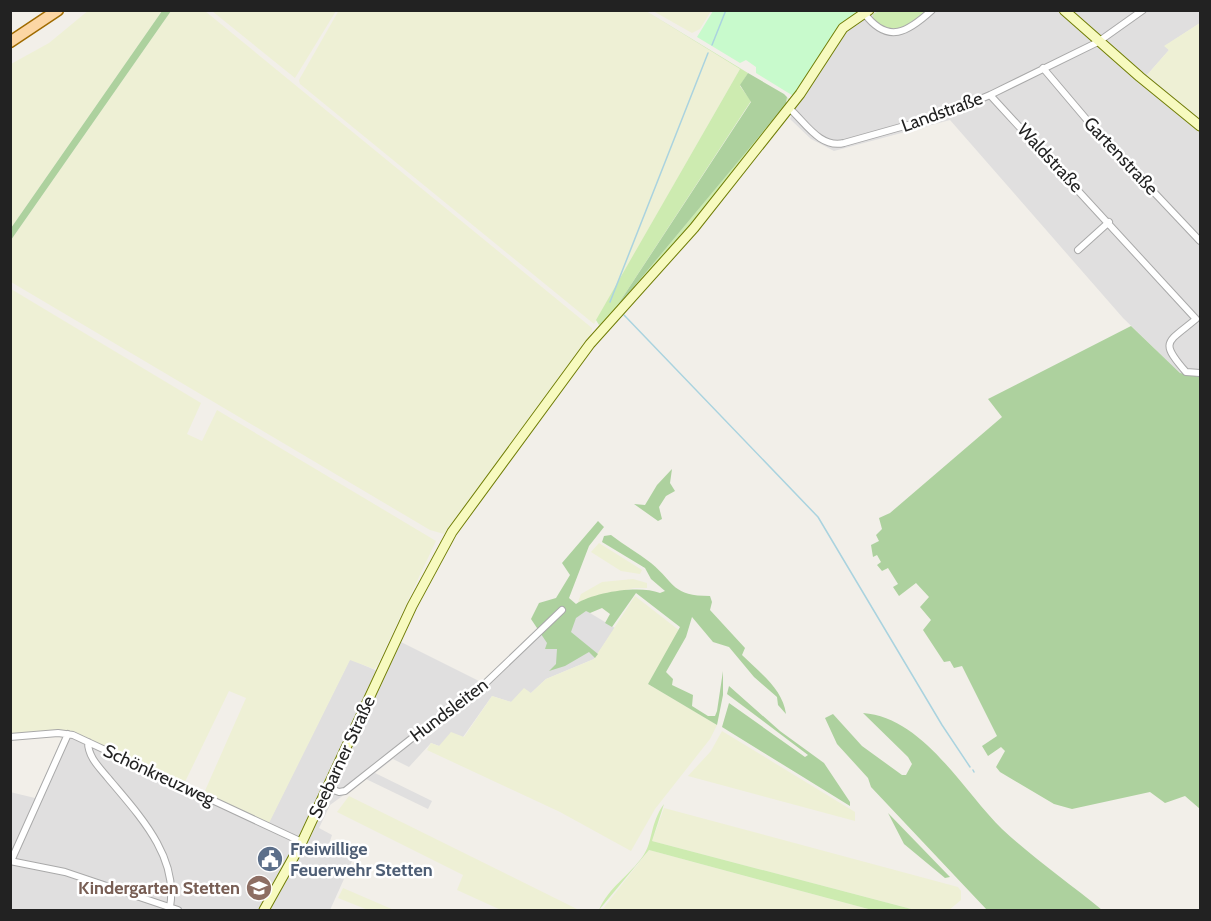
<svg xmlns="http://www.w3.org/2000/svg" width="1211" height="921" font-family="Cabin,sans-serif">
  <style>
    .residential { fill: #e0dfdf }
    .farmland { fill: #eef0d5 }
    .grass { fill: #cdebb0 }
    .forest { fill: #add19e }
    .park { fill: #c8facc }
    .lines { fill: none; stroke-linecap: round; stroke-linejoin: round }
    .stream { stroke: #aad3df; stroke-width: 1.5 }
    .street-casing { stroke: #a9a9a9; stroke-width: 8 }
    .secondary-casing { stroke: #707d05; stroke-width: 11 }
    .primary-casing { stroke: #a06b00; stroke-width: 13 }
    .street { stroke: #fff; stroke-width: 6 }
    .secondary { stroke: #f7fabf; stroke-width: 9 }
    .primary { stroke: #fcd6a4; stroke-width: 10 }
    .labels { text-anchor: middle; dominant-baseline: central; stroke-width: 5; stroke-linejoin: round; paint-order: stroke }
    .street-label { font-size: 18px; fill: #222; stroke: #fff }
    .service-label { font-size: 18px; font-weight: bold; fill: #4e5e75; stroke: #fff; text-anchor: start }
    .education-label { font-size: 18px; font-weight: bold; fill: #785e54; stroke: #fff; text-anchor: end }
  </style>
  <rect width="100%" height="100%" fill="#f2efe9"/>
  <!-- residential -->
  <path class="residential" d="M876 11H1200V23L1165 46 1169 50 1147 75 1200 119V377L1180 373 1123 318 950 120 834 151 811 139 790 119 797 103 841 34 858 19Z
    M575 604 615 628 594 659 546 679 531 693 511 702 492 696 463 737 439 746 431 743 409 767 393 759 375 773 432 801 428 809 366 779 330 805 319 828 332 835 328 847 353 859 330 910H11L10 792 35 798 63 736 75 733 269 822 350 659 384 674 401 642 483 683 537 629Z"/>
  <!-- farmland -->
  <path class="farmland" d="M89 10 162 11 11 228V64L49 43Z
    M339 10 646 11 740 69 594 324 300 84 299 80Z
    M171 11H205L592 328 591 336 444 534 430 530 11 282V240Z
    M212 11H336L295 78Z
    M653 11 711 10V11L700 29 692 33Z
    M1200 23V119L1147 75 1169 50 1164 46Z
    M11 289 201 403 187 434 202 441 217 410 436 541 377 666 374 669 350 660 269 823 204 793 246 698 229 691 184 784 75 733 50 731 11 734Z
    M599 543 642 570 640 574 621 571 591 552Z
    M633 579 647 583V588H634L578 602 581 594 602 582Z
    M635 596 680 631 648 684 717 725 710 739 655 809 631 851 560 812 427 750 431 743 439 746 451 732 464 737 492 696 511 702 524 688 531 693 546 679 594 659Z
    M722 731 855 812V821L688 776 711 751Z
    M349 796 579 910H501L457 890 463 875 337 812Z
    M664 808 958 887 961 891V900L949 910H915L652 841Z
    M649 850 872 910H602Z
    M343 888 394 910H368L338 898Z"/>
  <!-- grass -->
  <path class="grass" d="M646 11 748 73 740 86 751 101 613 312 788 101 787 97 790 100 685 234 604 323 599 325 596 320 740 69Z
    M879 11H928C911 25 893 38 873 19V14Z
    M664 804 652 841 915 910H872L649 850 599 910C608 888 630 875 643 856 653 842 650 823 664 804Z"/>
  <!-- forest -->
  <path class="forest" d="M162 11H171L11 240V228Z
    M748 73 784 94 787 97 786 104 613 312 751 102 740 85Z
    M1131 326 1180 373 1200 377V809L1185 796 1165 803 1150 792 1072 809 1054 804 1000 772 996 767 1005 751 1001 747 988 756 982 746 997 736 962 666 954 668 950 661 944 662 923 630 931 620 920 607 929 597 916 583 899 596 893 587 898 584 888 568 882 571 877 565 881 562 877 555 873 557 871 545 879 541 876 535 882 529 879 518 890 513 1002 417 988 399Z
    M672 469 670 483 675 491 666 496 659 507 662 519 658 521 634 504 645 505 657 485Z
    M598 521 604 527 589 546 569 598 576 604C595 592 639 585 660 593L665 591 651 579 645 568 602 542 604 536 611 535C624 545 638 553 651 563 676 584 672 596 710 596L712 602 710 610 745 648 742 655C759 672 783 689 786 714L778 705 777 697 754 677 729 647 713 642 692 617 686 637 666 672 673 679 672 685 693 695 692 706 708 716H715L717 711 723 671V695L717 725 648 684 680 627 636 593 612 627 605 623 610 614 602 608 590 613 586 611 576 618 571 632 598 654 595 658 589 652 565 666 549 671 556 664 557 649H545L547 643 531 619 539 603 556 598 570 575 562 563Z
    M729 686 780 731 824 763 850 802V806L722 727 729 703 805 757 808 755 727 694Z
    M863 713C923 717 964 792 1002 829 1033 858 1069 883 1102 910H987L871 787 868 778 837 744 825 718 833 714 862 746 902 775H906L912 764 908 757Z
    M888 813 950 877 945 878 904 844Z"/>
  <!-- park -->
  <path class="park" d="M713 11H861L795 97 756 73V67L746 60 740 63 697 37Z"/>
  <g class="lines">
    <!-- stream -->
    <path class="stream" d="M712 45 726 10
      M610 302 708 53
      M624 315 818 517 942 725 970 767
      M973 770 974 772"/>
    <!-- street casing -->
    <g class="street-casing">
      <path id="street" d="M864 13C888 45 908 32 932 10
        M1043 68 1098 133 1200 241
        M990 95 1196 319C1167 343 1159 341 1186 372L1200 373
        M789 108C805 122 820 149 844 143L940 116 990 95 1098 42 1143 10
        M1078 250 1109 222
        M10 737 58 733 73 735 302 842
        M88 742C88 757 99 767 108 778 138 814 179 856 170 907
        M328 788 339 792 345 791 416 735 470 698 562 610
        M10 861 65 872 178 910
        M11 861 68 734"/>
    </g>
    <!-- secondary casing -->
    <g class="secondary-casing">
      <path id="secondary" d="M1064 10 1140 77 1200 126
        M264 910 302 842 412 606 452 532 590 344 694 228 800 94 843 28 869 10"/>
    </g>
    <!-- primary casing -->
    <g class="primary-casing">
      <path id="primary" d="M10 42 58 10"/>
    </g>
    <!-- street -->
    <use href="#street" class="street"/>
    <!-- secondary -->
    <use href="#secondary" class="secondary"/>
    <!-- primary -->
    <use href="#primary" class="primary"/>
  </g>
  <!-- icons -->
  <defs>
    <g id="civic-disc" transform="scale(1.35)"><circle r="9.5" fill="#5c6f8a" stroke="#fff"/><path d="M-.6-6.5H3V-4.5H.6V-3L4-1V1h2V6H-6V1h2V-1L-.6-3ZM-1.2 2.5V6h2.4V2.5Z" fill="#fff"/></g>
    <g id="school-disc" transform="scale(1.35)"><circle r="9.5" fill="#8d6e63" stroke="#fff"/><path d="M0-5L7-2L0 1L-7-2ZM-4 1L0 2.5L4 1V4Q0 6-4 4Z" fill="#fff"/></g>
  </defs>
  <g fill-rule="evenodd">
    <use href="#civic-disc" x="270" y="859"/>
    <use href="#school-disc" x="259" y="888"/>
  </g>
  <g class="labels">
    <!-- street labels -->
    <g class="street-label">
      <text transform="translate(942 112) rotate(-20)">Landstraße</text>
      <text transform="translate(1121 156) rotate(47)">Gartenstraße</text>
      <text transform="translate(1050 158) rotate(47)">Waldstraße</text>
      <text transform="translate(449 710) rotate(-37)">Hundsleiten</text>
      <text transform="translate(342 757) rotate(-65)">Seebarner Straße</text>
      <text transform="translate(159 775) rotate(25)">Schönkreuzweg</text>
    </g>
    <!-- service labels -->
    <g class="service-label">
      <text x="290" y="849">Freiwillige<tspan x="290" dy="21">Feuerwehr Stetten</tspan></text>
    </g>
    <!-- education labels -->
    <g class="education-label">
      <text x="240" y="888">Kindergarten Stetten</text>
    </g>
  </g>
  <!-- border -->
  <rect width="1211" height="921" fill="none" stroke="#222222" stroke-width="24"/>
</svg>
